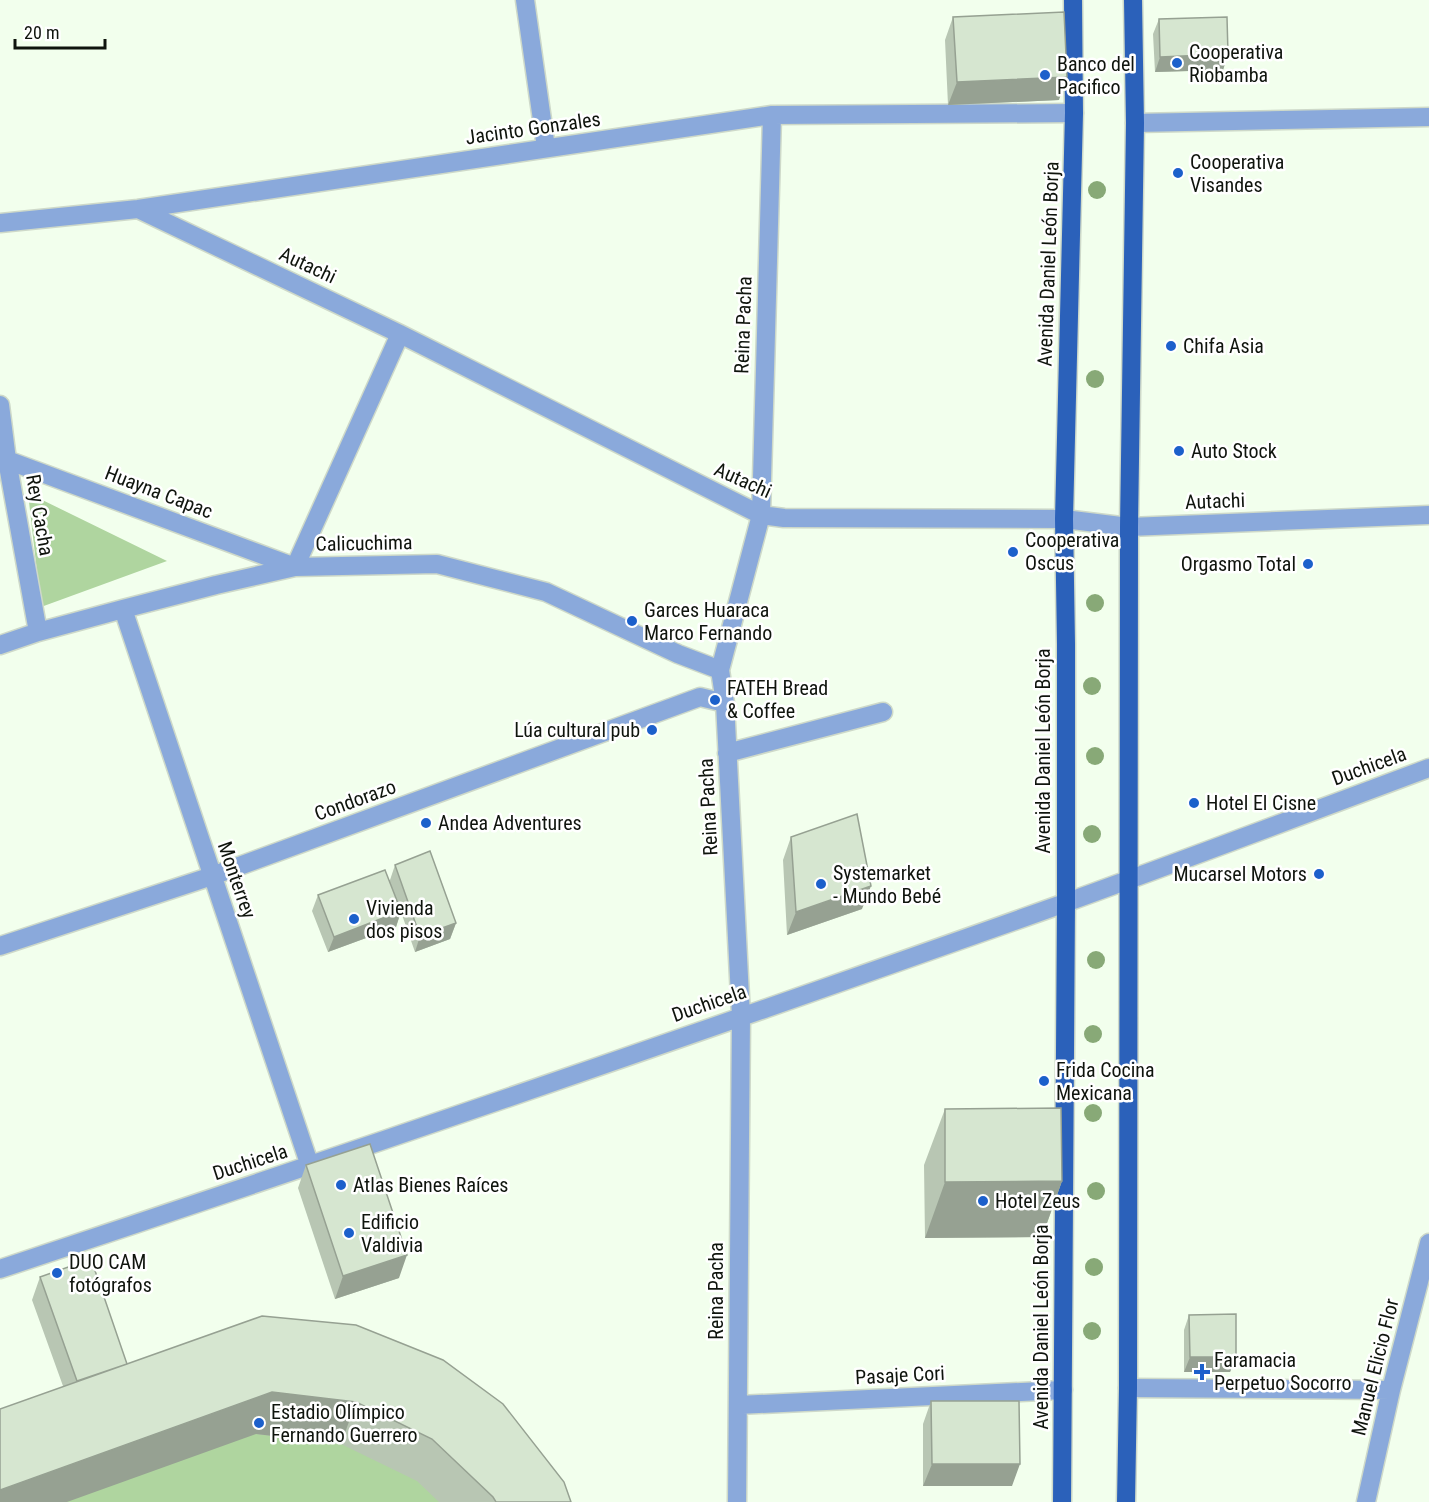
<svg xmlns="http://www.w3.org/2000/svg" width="1429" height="1502" font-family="'Roboto Condensed',sans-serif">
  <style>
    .green { fill: #afd59f }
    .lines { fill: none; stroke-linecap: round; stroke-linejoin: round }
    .minor-casing { stroke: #ced9c9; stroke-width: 21 }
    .major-casing { stroke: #ced9c9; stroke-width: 21 }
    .minor { stroke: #8aa9db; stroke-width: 18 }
    .major { stroke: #2b61ba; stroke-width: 18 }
    .tree { fill: #88a977 }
    .wall { fill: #b8c6b3 }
    .shaded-wall { fill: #96a192 }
    .building { fill: #d6e6d0; stroke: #96a192; stroke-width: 1.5 }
    .poi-dot { fill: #1c60cb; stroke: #fff; stroke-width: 2 }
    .labels { text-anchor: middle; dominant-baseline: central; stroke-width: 5; stroke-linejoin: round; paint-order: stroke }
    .poi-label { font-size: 20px; fill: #0f140d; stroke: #fff; text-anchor: start }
    .street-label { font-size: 20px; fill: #0f140d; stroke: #fff }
  </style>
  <rect width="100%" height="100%" fill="#f2ffed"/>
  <!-- green -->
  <path class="green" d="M28 493 167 561 41 607Z
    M247 1358 532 1502H0V1445Z"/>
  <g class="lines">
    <!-- minor casing -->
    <g class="minor-casing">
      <path id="minor" d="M525 0 546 148
        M1135 123 1429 117
        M138 209 400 334 761 515 784 518 1064 519 1129 527 1429 515
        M0 223 138 209 772 115 1074 113
        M0 405 7 460 38 632
        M7 460 295 567
        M295 567 400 334
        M123 609 310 1166
        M0 645 38 632 123 609 216 585 295 567 437 564 546 592 678 654 720 670
        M727 753 883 712
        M0 946 212 876 700 697 725 703
        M0 1269C356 1151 711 1029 1065 903 1187 859 1308 813 1429 768
        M1128 1388 1391 1390
        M738 1405 1063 1390
        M737 1502 741 1016 725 703 720 670 761 515 772 115
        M1366 1502 1391 1390 1429 1243"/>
    </g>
    <!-- major casing -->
    <g class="major-casing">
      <path id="major" d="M1062 1502 1066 902V644L1064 519 1074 113 1073 0
        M1126 1502 1128 1388 1129 527 1135 123 1133 0"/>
    </g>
    <!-- minor -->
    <use href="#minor" class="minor"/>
    <!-- major -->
    <use href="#major" class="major"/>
  </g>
  <!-- trees -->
  <g class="tree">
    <circle cx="1097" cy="190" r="9"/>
    <circle cx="1095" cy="379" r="9"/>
    <circle cx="1095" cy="603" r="9"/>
    <circle cx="1092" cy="686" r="9"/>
    <circle cx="1095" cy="756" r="9"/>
    <circle cx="1092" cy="834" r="9"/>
    <circle cx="1096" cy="960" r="9"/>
    <circle cx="1093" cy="1034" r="9"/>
    <circle cx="1093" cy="1113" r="9"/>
    <circle cx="1096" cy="1191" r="9"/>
    <circle cx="1094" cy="1267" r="9"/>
    <circle cx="1092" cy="1331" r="9"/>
  </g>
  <!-- wall -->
  <path class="wall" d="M953 17 1059 100 948 105 945 40Z
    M1159 19 1228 54 1223 70 1155 72 1153 34Z
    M791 837 862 909 787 935 783 860Z
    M395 865 456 923 450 939 415 952 401 912 396 927 328 952 312 911 318 895 390 880Z
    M945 1109 1062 1181 1042 1237 925 1238 924 1165Z
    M306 1165 399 1278 335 1299 298 1188Z
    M40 1277 127 1364 262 1316 571 1502H439L417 1481 341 1444 256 1434 63 1386 32 1300Z
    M1189 1315 1236 1357 1230 1372H1184V1330Z
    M931 1401 1012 1486H923V1424Z"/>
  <!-- shaded-wall -->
  <path class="shaded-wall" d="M1228 54 1223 70 1155 72 1160 57Z
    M1067 77 1059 100 948 105 957 82Z
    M871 886 862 909 787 935 796 912Z
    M401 911 396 927 328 952 334 937Z
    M456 923 450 939 415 952 420 936Z
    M1062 1181 1042 1237 925 1238 945 1182Z
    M407 1255 399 1278 335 1299 343 1276Z
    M1190 1357H1236L1230 1372H1184Z
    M272 1392 356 1402 341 1444 256 1434 67 1502H0V1490Z
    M932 1464H1020L1012 1486H923Z"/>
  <!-- building -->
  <path class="building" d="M1064 12 1067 77 957 82 953 17Z
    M1227 17 1228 54 1160 57 1159 19Z
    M857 814 871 886 796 912 791 837Z
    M430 851 456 923 420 936 395 865Z
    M385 870 401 911 334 937 318 895Z
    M1061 1108 1062 1181 945 1182V1109Z
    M370 1144 407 1255 343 1276 306 1165Z
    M91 1259 127 1364 77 1381 40 1277Z
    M1236 1314V1357H1190L1189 1315Z
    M262 1316 356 1325 443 1360 503 1404 564 1482 571 1502H496L493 1497 432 1439 356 1402 272 1392 0 1490V1409Z
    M931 1401H1019L1020 1464H932Z"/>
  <!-- markers -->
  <g class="poi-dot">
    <circle cx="1177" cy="63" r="6"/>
    <circle cx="1045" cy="75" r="6"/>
    <circle cx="1178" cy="173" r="6"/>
    <circle cx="1171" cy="346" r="6"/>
    <circle cx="1179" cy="451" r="6"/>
    <circle cx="1013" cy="552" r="6"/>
    <circle cx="1308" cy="564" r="6"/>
    <circle cx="632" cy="621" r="6"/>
    <circle cx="715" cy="700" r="6"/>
    <circle cx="652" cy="730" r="6"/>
    <circle cx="1194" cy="803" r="6"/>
    <circle cx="426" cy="823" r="6"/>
    <circle cx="1319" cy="874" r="6"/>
    <circle cx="821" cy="884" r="6"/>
    <circle cx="354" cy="919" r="6"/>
    <circle cx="1044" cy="1081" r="6"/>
    <circle cx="341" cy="1185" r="6"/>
    <circle cx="983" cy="1201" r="6"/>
    <circle cx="349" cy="1233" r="6"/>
    <circle cx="57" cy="1273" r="6"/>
    <path d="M1199 1363h6v6h6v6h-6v6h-6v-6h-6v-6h6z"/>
    <circle cx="259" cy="1423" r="6"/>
  </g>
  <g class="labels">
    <!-- poi labels -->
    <g class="poi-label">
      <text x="1189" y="52">Cooperativa<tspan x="1189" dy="23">Riobamba</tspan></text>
      <text x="1057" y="64">Banco del<tspan x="1057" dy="23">Pacifico</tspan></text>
      <text x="1190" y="162">Cooperativa<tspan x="1190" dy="23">Visandes</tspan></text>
      <text x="1183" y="346">Chifa Asia</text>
      <text x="1191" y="451">Auto Stock</text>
      <text x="1025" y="540">Cooperativa<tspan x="1025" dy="23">Oscus</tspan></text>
      <text x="1296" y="564" text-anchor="end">Orgasmo Total</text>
      <text x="644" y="610">Garces Huaraca<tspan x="644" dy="23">Marco Fernando</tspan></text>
      <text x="727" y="688">FATEH Bread<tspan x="727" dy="23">&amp; Coffee</tspan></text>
      <text x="640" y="730" text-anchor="end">Lúa cultural pub</text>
      <text x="1206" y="803">Hotel El Cisne</text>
      <text x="438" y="823">Andea Adventures</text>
      <text x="833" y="873">Systemarket<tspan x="833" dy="23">- Mundo Bebé</tspan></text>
      <text x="1307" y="874" text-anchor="end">Mucarsel Motors</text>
      <text x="366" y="908">Vivienda<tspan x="366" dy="23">dos pisos</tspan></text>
      <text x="1056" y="1070">Frida Cocina<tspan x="1056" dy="23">Mexicana</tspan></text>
      <text x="353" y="1185">Atlas Bienes Raíces</text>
      <text x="995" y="1201">Hotel Zeus</text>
      <text x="361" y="1222">Edificio<tspan x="361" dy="23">Valdivia</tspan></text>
      <text x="69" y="1262">DUO CAM<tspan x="69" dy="23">fotógrafos</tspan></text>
      <text x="1214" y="1360">Faramacia<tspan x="1214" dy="23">Perpetuo Socorro</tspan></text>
      <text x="271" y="1412">Estadio Olímpico<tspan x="271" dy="23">Fernando Guerrero</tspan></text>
    </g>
    <!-- street labels -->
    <g class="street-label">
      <text transform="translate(533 128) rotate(-8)">Jacinto Gonzales</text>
      <text transform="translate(1048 264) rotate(-88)">Avenida Daniel León Borja</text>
      <text transform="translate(308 265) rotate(25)">Autachi</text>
      <text transform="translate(743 325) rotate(-88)">Reina Pacha</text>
      <text transform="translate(743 480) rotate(24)">Autachi</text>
      <text transform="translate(159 492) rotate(21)">Huayna Capac</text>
      <text transform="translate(1215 501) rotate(-2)">Autachi</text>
      <text transform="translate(40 515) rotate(80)">Rey Cacha</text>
      <text transform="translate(364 543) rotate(-1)">Calicuchima</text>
      <text transform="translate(1043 751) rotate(-90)">Avenida Daniel León Borja</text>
      <text transform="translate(1369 766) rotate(-20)">Duchicela</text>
      <text transform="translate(355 800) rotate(-20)">Condorazo</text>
      <text transform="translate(708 807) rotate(-93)">Reina Pacha</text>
      <text transform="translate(237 880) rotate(71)">Monterrey</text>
      <text transform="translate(709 1003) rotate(-19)">Duchicela</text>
      <text transform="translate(250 1162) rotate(-18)">Duchicela</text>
      <text transform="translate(716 1291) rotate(-90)">Reina Pacha</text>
      <text transform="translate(1041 1327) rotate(-90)">Avenida Daniel León Borja</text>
      <text transform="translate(1375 1367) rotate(-76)">Manuel Elicio Flor</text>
      <text transform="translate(900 1375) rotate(-3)">Pasaje Cori</text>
    </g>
  </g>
  <!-- scale -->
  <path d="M15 39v9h90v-9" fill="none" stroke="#0f140d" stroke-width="3"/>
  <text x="24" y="39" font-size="18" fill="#0f140d" stroke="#ffffff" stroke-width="4.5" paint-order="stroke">20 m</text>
</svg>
